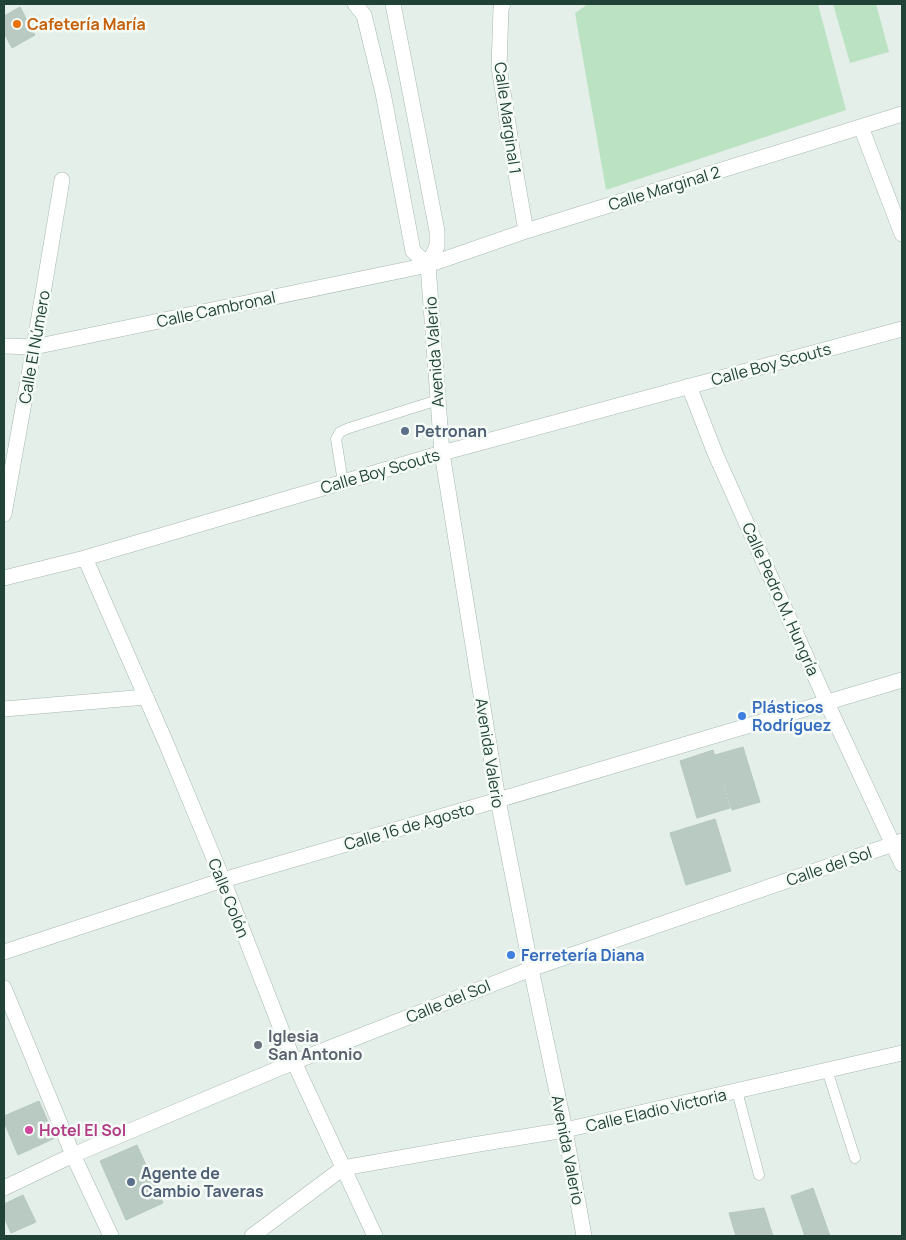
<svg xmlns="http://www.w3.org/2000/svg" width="906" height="1240" font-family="Manrope,sans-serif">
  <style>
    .green { fill: #bbe2c2 }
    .building { fill: #b9cac2; stroke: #b5c9c0 }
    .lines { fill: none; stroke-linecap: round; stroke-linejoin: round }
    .lane-casing { stroke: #a6b8b0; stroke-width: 11 }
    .street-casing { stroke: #a6b8b0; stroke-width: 16 }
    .lane { stroke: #fff; stroke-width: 10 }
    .street { stroke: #fff; stroke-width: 15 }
    .food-dot { fill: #e8710a; stroke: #f5fbf7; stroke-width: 2 }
    .service-dot { fill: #5c6f8a; stroke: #f5fbf7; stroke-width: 2 }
    .shop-dot { fill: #3f7fe0; stroke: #f5fbf7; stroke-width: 2 }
    .worship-dot { fill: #6b7280; stroke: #f5fbf7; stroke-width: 2 }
    .hotel-dot { fill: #d1479c; stroke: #f5fbf7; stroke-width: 2 }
    .labels { text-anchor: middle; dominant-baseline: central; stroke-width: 5; stroke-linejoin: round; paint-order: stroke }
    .food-label { font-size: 16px; font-weight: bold; fill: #c56008; stroke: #f5fbf7; text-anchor: start }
    .street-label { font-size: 16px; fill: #214337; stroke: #f5fbf7 }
    .service-label { font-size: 16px; font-weight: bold; fill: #4e5e75; stroke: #f5fbf7; text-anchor: start }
    .shop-label { font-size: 16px; font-weight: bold; fill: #366cbe; stroke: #f5fbf7; text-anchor: start }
    .worship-label { font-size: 16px; font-weight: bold; fill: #5b616d; stroke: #f5fbf7; text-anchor: start }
    .hotel-label { font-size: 16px; font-weight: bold; fill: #b23c85; stroke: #f5fbf7; text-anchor: start }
  </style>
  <rect width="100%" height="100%" fill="#e4efe9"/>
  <!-- green -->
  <path class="green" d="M588 4H818L846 110 606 190 575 13Z
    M833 4H876L889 52 850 63Z"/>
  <!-- building -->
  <path class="building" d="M20 7 35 35 12 48 4 33V16Z
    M743 747 760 802 732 810 715 755Z
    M713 750 730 808 697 818 680 761Z
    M715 819 731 871 686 885 670 833Z
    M39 1101 55 1138 18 1155 4 1122V1116Z
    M137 1145 163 1203 126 1220 100 1161Z
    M813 1188 830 1236H805L791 1196Z
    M23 1195 36 1222 11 1233 4 1217V1204Z
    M764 1208 773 1236H736L729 1213Z"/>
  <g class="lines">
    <!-- lane casing -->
    <g class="lane-casing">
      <path id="lane" d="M343 482 336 439 340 432 349 428 438 400
        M827 1070 855 1158
        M737 1091 759 1175"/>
    </g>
    <!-- street casing -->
    <g class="street-casing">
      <path id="street" d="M355 4 364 15 383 93 413 251 428 265
        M393 4 437 231V246L428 265 442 453 498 800 531 969 565 1130 584 1236
        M503 4 501 8 499 67 517 180 526 231
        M861 127 902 234
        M4 346 34 347 428 265 526 231 902 114
        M689 386 715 453 827 703 902 864
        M4 514 34 347 62 180
        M85 558 166 743 223 880 294 1062 375 1236
        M4 578 85 558 442 453 902 329
        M4 709 146 697
        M4 952 223 880 498 800 902 680
        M4 988 73 1155 111 1236
        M4 1188 73 1155 294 1062 531 969 902 841
        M252 1236 343 1168 473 1145 565 1130 902 1053"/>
    </g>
    <!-- lane -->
    <use href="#lane" class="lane"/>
    <!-- street -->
    <use href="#street" class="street"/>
  </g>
  <!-- markers -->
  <circle class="food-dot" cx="17" cy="24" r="5"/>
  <g class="service-dot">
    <circle cx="405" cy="431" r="5"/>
    <circle cx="131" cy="1182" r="5"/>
  </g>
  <g class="shop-dot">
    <circle cx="742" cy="716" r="5"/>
    <circle cx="511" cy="955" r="5"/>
  </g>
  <circle class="worship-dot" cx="258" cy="1045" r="5"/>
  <circle class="hotel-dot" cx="29" cy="1130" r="5"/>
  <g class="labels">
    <!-- food labels -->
    <g class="food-label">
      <text x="27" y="24">Cafetería María</text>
    </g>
    <!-- street labels -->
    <g class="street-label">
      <text transform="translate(508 118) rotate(82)">Calle Marginal 1</text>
      <text transform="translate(664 188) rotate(-17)">Calle Marginal 2</text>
      <text transform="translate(216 309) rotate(-12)">Calle Cambronal</text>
      <text transform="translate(34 347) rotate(-80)">Calle El Número</text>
      <text transform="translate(434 352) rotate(-94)">Avenida Valerio</text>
      <text transform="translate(771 364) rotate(-15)">Calle Boy Scouts</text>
      <text transform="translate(380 471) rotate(-16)">Calle Boy Scouts</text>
      <text transform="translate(781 599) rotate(66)">Calle Pedro M. Hungría</text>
      <text transform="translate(490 753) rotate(81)">Avenida Valerio</text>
      <text transform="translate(409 826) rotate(-16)">Calle 16 de Agosto</text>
      <text transform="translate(829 866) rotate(-19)">Calle del Sol</text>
      <text transform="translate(229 898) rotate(68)">Calle Colón</text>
      <text transform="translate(448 1001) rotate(-22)">Calle del Sol</text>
      <text transform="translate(656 1110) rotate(-13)">Calle Eladio Victoria</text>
      <text transform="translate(568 1150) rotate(79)">Avenida Valerio</text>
    </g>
    <!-- service labels -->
    <g class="service-label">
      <text x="415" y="431">Petronan</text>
      <text x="141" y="1173">Agente de<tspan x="141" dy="18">Cambio Taveras</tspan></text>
    </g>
    <!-- shop labels -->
    <g class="shop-label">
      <text x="752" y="707">Plásticos<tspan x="752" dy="18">Rodríguez</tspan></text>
      <text x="521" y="955">Ferretería Diana</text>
    </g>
    <!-- worship labels -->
    <g class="worship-label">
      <text x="268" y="1036">Iglesia<tspan x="268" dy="18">San Antonio</tspan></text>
    </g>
    <!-- hotel labels -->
    <g class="hotel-label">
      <text x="39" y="1130">Hotel El Sol</text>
    </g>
  </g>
  <!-- border -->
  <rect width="906" height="1240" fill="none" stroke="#214337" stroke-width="10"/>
</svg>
